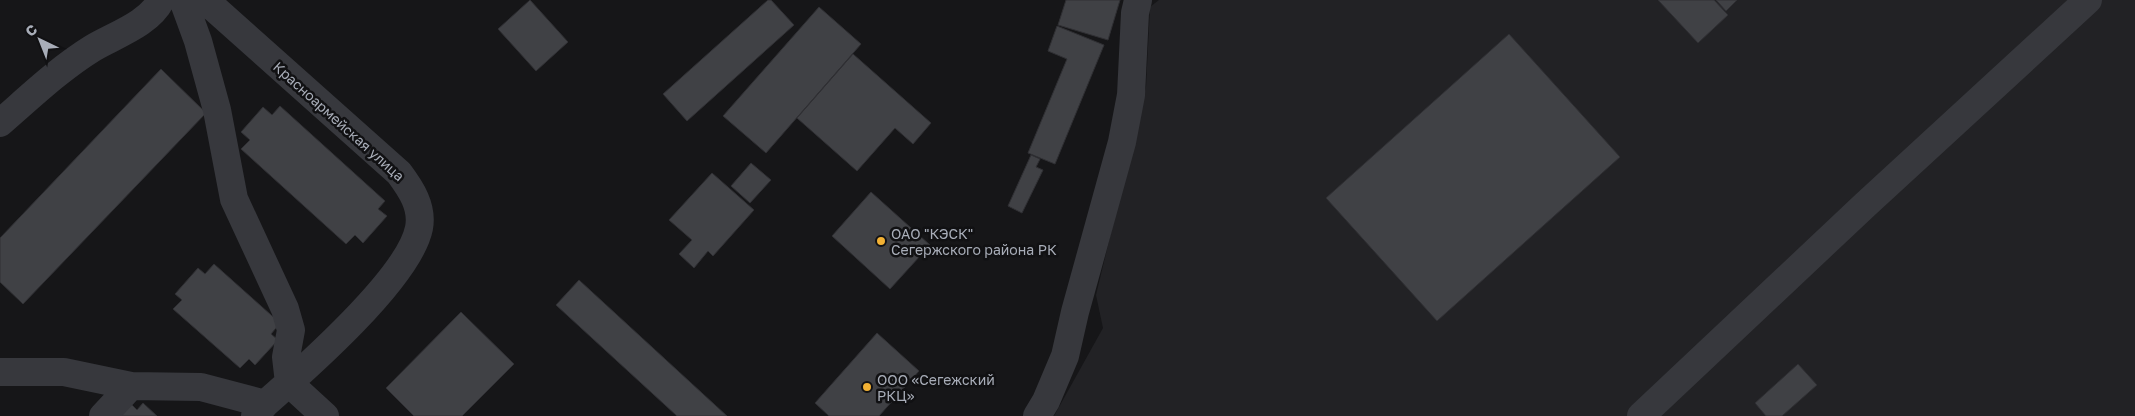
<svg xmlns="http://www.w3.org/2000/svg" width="2135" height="416" font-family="'Golos Text',sans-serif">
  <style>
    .built { fill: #222225 }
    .building { fill: #404145; stroke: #303034 }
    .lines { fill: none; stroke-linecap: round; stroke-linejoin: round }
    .minor { stroke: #37383d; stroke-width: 28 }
    .poi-dot { fill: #f2b134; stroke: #111113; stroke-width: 2 }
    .labels { text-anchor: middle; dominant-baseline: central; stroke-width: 5; stroke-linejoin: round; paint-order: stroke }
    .street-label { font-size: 14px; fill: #a8adb8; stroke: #111113 }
    .poi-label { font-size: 14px; fill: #a8adb8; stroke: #111113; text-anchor: start }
  </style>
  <rect width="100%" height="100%" fill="#161618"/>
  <!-- built -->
  <path class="built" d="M1159 0H2135V416H1054L1103 328 1096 295 1146 87 1150 7Z"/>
  <!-- building -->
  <path class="building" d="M530 0 568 42 536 71 498 29Z
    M768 0H771L794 25 687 121 663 94Z
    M1066 0H1120L1108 40 1058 25Z
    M1658 0H1714L1728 15 1698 43Z
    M1716 0H1737L1726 11Z
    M819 7 861 44 766 153 723 116Z
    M1057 26 1104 45 1055 164 1028 153 1067 59 1048 51Z
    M1509 34 1620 157 1437 321 1326 198Z
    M853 54 931 123 913 144 895 128 857 171 797 118Z
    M161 69 206 113 23 304 0 282V238Z
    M280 106 385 201 378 209 387 216 363 243 355 235 346 244 241 149 250 140 241 132 263 107 272 115Z
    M1031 155 1040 159 1036 167 1043 170 1022 213 1008 206Z
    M751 163 771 180 750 203 731 186Z
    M712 173 754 210 713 256 708 251 694 268 679 254 692 240 669 220Z
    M871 192 930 245 890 289 832 236Z
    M214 264 280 323 271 334 278 340 255 365 249 359 240 368 173 309 182 300 175 294 198 268 205 274Z
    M579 280 727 416H677L556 305Z
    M461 312 514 364 462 416H414L386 388Z
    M877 333 919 371 879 416H829L815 403Z
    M1798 364 1817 385 1782 416H1766L1755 403Z
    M129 402 137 410 143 403 157 416H116Z"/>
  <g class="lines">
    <!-- minor -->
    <path class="minor" d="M183 0 198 41 217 110 234 199 285 309 291 330 286 357 289 383 325 416
      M205 0 399 173C411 189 423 207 419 228 409 278 305 369 265 404L255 416
      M0 123C30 97 59 69 93 48 115 35 149 24 161 0
      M0 372H64L131 386 201 387 265 404
      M103 416 131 386
      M1037 416 1046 401 1065 356 1075 312 1122 142 1131 95 1135 13 1138 0
      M1641 416 1865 205 2088 0"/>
  </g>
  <!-- markers -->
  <g class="poi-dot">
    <circle cx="881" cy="241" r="5"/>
    <circle cx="867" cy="387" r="5"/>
  </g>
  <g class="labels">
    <!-- street labels -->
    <g class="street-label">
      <text transform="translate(339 121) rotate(42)">Красноармейская улица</text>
    </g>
    <!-- poi labels -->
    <g class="poi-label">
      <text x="891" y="233">ОАО "КЭСК"<tspan x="891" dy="16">Сегержского района РК</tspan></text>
      <text x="877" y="379">ООО «Сегежский<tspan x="877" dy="16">РКЦ»</tspan></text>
    </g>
  </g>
  <!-- north arrow -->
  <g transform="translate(40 40) rotate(317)" stroke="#111113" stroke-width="4" paint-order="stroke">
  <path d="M0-4L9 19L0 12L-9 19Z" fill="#a8adb8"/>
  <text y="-8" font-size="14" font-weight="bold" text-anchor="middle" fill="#a8adb8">С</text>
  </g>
</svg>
